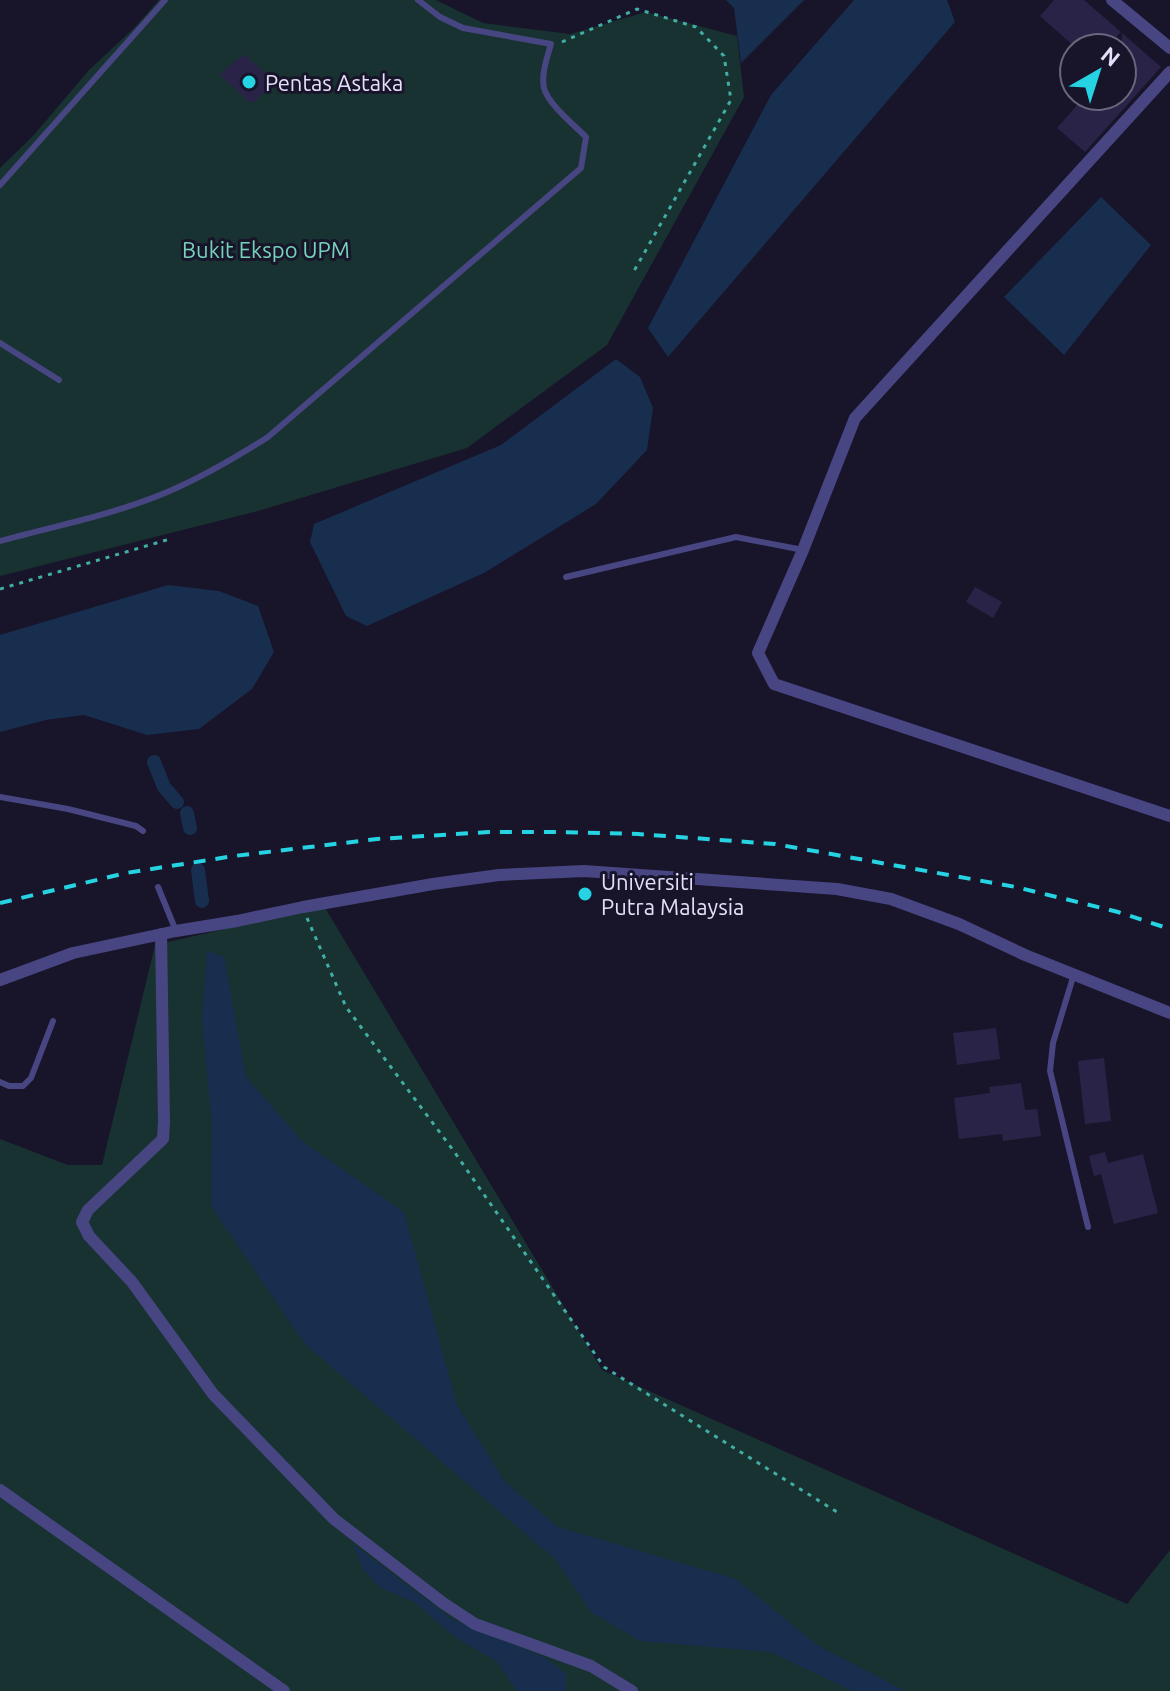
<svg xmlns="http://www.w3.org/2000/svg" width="1170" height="1691" font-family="Ubuntu,sans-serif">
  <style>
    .green { fill: #183231 }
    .water { fill: #182e4e }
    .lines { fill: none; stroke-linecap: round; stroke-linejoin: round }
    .canal { stroke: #182e4e; stroke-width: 14 }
    .building { fill: #2a2348 }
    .path { stroke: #41aea6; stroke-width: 3; stroke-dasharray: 4 6; stroke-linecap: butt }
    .service { stroke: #474682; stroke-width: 6 }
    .minor { stroke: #474682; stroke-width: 12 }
    .rail { stroke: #25d3e3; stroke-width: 4; stroke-dasharray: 12 10; stroke-linecap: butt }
    .poi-dot { fill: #25d3e3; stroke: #181429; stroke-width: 3 }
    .labels { text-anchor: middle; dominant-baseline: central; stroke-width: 6; stroke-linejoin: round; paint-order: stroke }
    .poi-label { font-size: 22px; fill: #e3e0fb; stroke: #181429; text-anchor: start }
    .park-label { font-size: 22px; fill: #74d3ba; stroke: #181429 }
  </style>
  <rect width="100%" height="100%" fill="#181429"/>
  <!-- green -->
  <path class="green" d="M159 0H436L483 23 570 34 646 12 737 36 744 97 607 345 467 448 258 511 0 576V168L33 136 89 70 135 27Z
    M324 906 602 1370 1127 1604 1170 1550V1691H0V1139L68 1165H102L155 945Z"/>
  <!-- water -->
  <path class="water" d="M726 0H804L741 63 734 8Z
    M854 0H947L955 22 668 357 648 328 771 95Z
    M1101 197 1151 245 1064 355 1004 297Z
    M616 359 640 377 653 408 647 450 596 504 484 573 367 626 346 616 310 542 314 524 501 445Z
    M168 585 219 591 258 606 274 652 252 689 199 729 147 735 84 715 46 720 0 732V635Z
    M207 951 224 957 246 1077 303 1142 404 1212 457 1405 505 1482 558 1527 736 1579 817 1645 905 1691H852L771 1652 640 1641 591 1612 556 1560 304 1343 211 1206 212 1126 202 1020Z
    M353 1544 453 1620 546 1658 566 1674V1691H517L496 1661 455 1637 414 1602 379 1587 363 1569Z"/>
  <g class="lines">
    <!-- canal -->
    <path class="canal" d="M154 762 164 787 177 802
      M187 813 190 828
      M198 870 202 901"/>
  </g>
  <!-- building -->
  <path class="building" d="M1054 0H1084L1121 32 1106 48H1076L1040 16Z
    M1122 33 1161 67 1085 152 1057 128 1085 96H1122Z
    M245 55 270 78 269 87 254 102H249L220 75 233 62Z
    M975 587 1002 602 993 618 966 602Z
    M996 1028 1000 1059 957 1065 953 1033Z
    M1104 1058 1111 1121 1085 1124 1078 1061Z
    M1021 1083 1025 1110 1037 1109 1041 1136 1003 1141 1002 1134 959 1139 954 1098 990 1093 989 1087Z
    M1105 1152 1108 1163 1143 1154 1158 1213 1114 1224 1101 1174 1094 1176 1089 1156Z"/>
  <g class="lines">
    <!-- path -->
    <path class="path" d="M562 42 637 9 696 27 724 56 731 100 634 271
      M0 589 170 539
      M307 918 346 1007 453 1150 604 1367 837 1512"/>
    <!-- service -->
    <path class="service" d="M0 185 165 0
      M0 343 59 380
      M0 541C55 526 112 515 165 493 201 478 235 458 268 437L581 168 586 137C574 125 548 104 544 88 541 74 547 58 551 44L463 28 440 17 418 0
      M566 577 736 537 803 550
      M0 797 68 809 136 826 143 831
      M158 887 176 931
      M1074 974 1053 1043 1050 1071 1088 1227
      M0 1082 9 1086H23L31 1078 53 1021"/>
    <!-- minor -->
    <path class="minor" d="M1112 0 1170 48
      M1170 72 855 418 803 550 758 653 774 684 1170 816
      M161 934 164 1122 163 1139 88 1210 82 1222 89 1236 132 1282 213 1394 334 1519 443 1603 475 1624 591 1666 632 1691
      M0 980 73 953 176 931 237 921 303 907 433 884 499 875 584 871 837 889 891 899 959 924 1025 955 1170 1013
      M0 1490 284 1691"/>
    <!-- rail -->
    <path class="rail" d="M0 903 126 873 234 856 377 839 489 832H558L638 834 775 844 1016 887 1118 912 1170 929"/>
  </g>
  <!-- markers -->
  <g class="poi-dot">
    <circle cx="249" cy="82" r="8"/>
    <circle cx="585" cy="894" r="8"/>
  </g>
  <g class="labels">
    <!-- poi labels -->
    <g class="poi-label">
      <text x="265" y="82">Pentas Astaka</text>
      <text x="601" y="881">Universiti<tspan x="601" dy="25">Putra Malaysia</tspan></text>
    </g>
    <!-- park labels -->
    <g class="park-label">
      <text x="266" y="249">Bukit Ekspo UPM</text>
    </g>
  </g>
  <!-- north arrow -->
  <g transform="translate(1098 72) rotate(39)"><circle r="38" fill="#181429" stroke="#69667d" stroke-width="2"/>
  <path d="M0-6L14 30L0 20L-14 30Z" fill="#25d3e3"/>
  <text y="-12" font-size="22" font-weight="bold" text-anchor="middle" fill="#e3e0fb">N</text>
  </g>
</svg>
